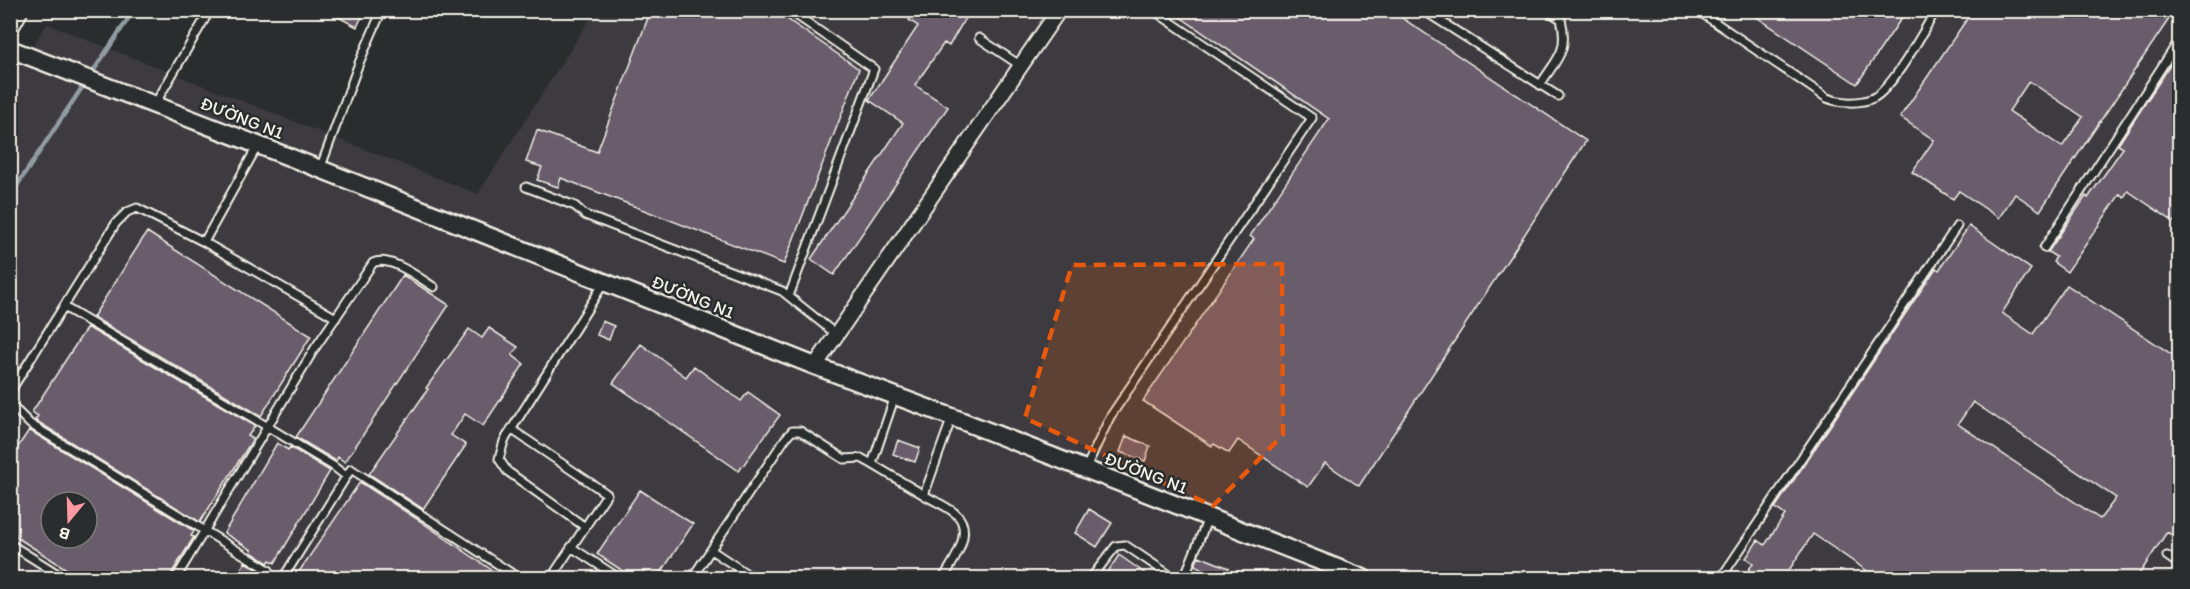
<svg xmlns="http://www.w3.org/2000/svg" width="2190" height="589" font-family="Itim,sans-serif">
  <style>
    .built { fill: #3d3b41; fill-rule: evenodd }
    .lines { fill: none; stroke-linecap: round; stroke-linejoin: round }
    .stream { stroke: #919ca2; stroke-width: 4.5 }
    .building { fill: #695d6c; stroke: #f4f1e8; stroke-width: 1.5; fill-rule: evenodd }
    .service-casing { stroke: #f4f1e8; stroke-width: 11 }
    .minor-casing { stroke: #f4f1e8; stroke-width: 18 }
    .tertiary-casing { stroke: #f4f1e8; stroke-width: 21 }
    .service { stroke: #2a2d2e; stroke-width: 7 }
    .minor { stroke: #2a2d2e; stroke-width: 14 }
    .tertiary { stroke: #2a2d2e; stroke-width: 16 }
    .marked { fill: #e8590c; fill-opacity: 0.2; stroke: #e8590c; stroke-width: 4.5; stroke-dasharray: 12 8; stroke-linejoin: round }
    .labels { text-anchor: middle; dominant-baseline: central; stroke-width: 5; stroke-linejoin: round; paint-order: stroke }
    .street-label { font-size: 18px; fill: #f4f1e8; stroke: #2a2d2e }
  </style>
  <rect width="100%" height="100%" fill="#2a2d2e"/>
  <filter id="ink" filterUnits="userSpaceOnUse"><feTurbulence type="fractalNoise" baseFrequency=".0167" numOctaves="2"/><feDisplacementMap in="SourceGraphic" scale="12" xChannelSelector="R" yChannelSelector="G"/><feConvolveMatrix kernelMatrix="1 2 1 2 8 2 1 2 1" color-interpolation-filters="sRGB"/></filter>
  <g filter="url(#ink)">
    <!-- built -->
    <path class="built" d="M595 11H2179V578H11L10 80 47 24 478 194ZM51 502H87V538H51Z"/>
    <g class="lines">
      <!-- stream -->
      <path class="stream" d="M90 76 134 10
        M10 196 85 83"/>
    </g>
    <!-- building -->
    <path class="building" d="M325 10H365L357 27Z
      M651 10H774L859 69 784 264 561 178 558 187 537 180 542 167 526 162 537 130 597 152Z
      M915 10H932L940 15 943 10H970L949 46 944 43 915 85 948 107 834 275 811 259 903 123 869 100 918 26 909 20Z
      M1170 10H1390L1586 141 1359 486 1325 463 1308 487 1238 440 1229 453 1214 444 1212 446 1143 401 1254 239 1250 236 1329 119Z
      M1746 10H1907L1857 84Z
      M1973 10H2175L2040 211 2015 194 1999 218 1959 191 1953 199 1912 172 1934 140 1900 117ZM2029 81 2083 117 2062 147 2009 111Z
      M2180 50V226L2128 191 2124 197 2120 194 2067 272 2053 262 2056 257 2048 252 2086 196 2088 198 2123 148 2118 145Z
      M1969 226 2031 269 2002 313 2033 334 2067 285 2180 360V540L2167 532 2136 579H1879L1813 534 1783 579H1743L1753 563 1746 558 1758 540 1765 545 1785 515 1775 508 1936 268 1939 270ZM1973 402 2116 498 2100 519 1958 424Z
      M147 232 311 336 261 416 93 317Z
      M403 275 449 305 345 462 338 457 336 461 296 437Z
      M602 321 614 326 609 340 597 335Z
      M87 327 255 426 248 436 253 439 200 522 35 420 38 416 32 412Z
      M489 328 518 347 512 355 524 364 483 426 465 414 451 435 466 445 423 509 369 474 428 389 426 388 469 329 482 338Z
      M641 344 686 377 694 366 741 401 748 392 780 415 739 471 613 383Z
      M29 430 194 531 191 536 194 537 168 579H82L10 533V459ZM51 502H87V538H51Z
      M1126 436 1150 446 1145 461 1120 452Z
      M898 440 920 448 915 462 893 454Z
      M277 443 288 450 290 447 330 471 275 563 270 560 268 563 251 552 252 550 224 533Z
      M360 482 417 519 505 579H294Z
      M640 490 693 524 657 579H635L597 554Z
      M1089 509 1112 523 1097 547 1075 533Z
      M1119 555 1153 579H1103Z
      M1199 556 1229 568 1225 579 1209 573 1195 565Z
      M245 562 262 572 258 579H235Z"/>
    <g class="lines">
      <!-- service casing -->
      <g class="service-casing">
        <path id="service" d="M1423 10 1558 96
          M1697 10 1827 98C1840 103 1860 104 1873 98 1892 90 1924 30 1936 10
          M979 38 1021 66
          M1540 85C1557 58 1569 52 1561 19L1547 10
          M155 104 210 10
          M320 169 359 63 382 10
          M526 187 575 206 585 215 782 291 837 335
          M204 242 258 145
          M2044 248 2180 39
          M789 296 874 69 789 10
          M64 307 268 427 333 466 346 476
          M10 392 116 223 127 212 137 208 204 242 336 318
          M895 396 872 464 924 495
          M10 404 30 424 269 570
          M511 429 607 494 551 578
          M1086 468 1110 417 1312 118 1153 10
          M585 527 507 471 499 459 504 441 604 283
          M10 544 64 578
          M571 547 619 578
          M711 550 753 578
          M2167 556 2180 565
          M176 578 315 348 373 263C390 255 419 278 434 287
          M283 578 351 469 519 578
          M692 578 785 439 792 431H800L844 459 861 458 872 464
          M943 578C953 563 975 531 956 514 947 506 934 501 924 495L952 417
          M1091 578 1116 546 1125 545 1174 578
          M1184 578 1208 518
          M1721 578 1957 226"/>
      </g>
      <!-- minor casing -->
      <g class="minor-casing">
        <path id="minor" d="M10 30 21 10
          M815 366 1059 10"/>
      </g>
      <!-- tertiary casing -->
      <g class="tertiary-casing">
        <path id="tertiary" d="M10 49 320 169 815 366 952 417 1363 578"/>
      </g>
      <!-- service -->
      <use href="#service" class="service"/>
      <!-- minor -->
      <use href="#minor" class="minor"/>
      <!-- tertiary -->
      <use href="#tertiary" class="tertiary"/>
    </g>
  </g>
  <!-- marked area -->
  <path class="marked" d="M1282 264 1283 435 1213 506 1025 418 1072 265Z"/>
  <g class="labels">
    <!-- street labels -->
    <g class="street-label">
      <text transform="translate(242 118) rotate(21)">ĐƯỜNG N1</text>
      <text transform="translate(693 297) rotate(22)">ĐƯỜNG N1</text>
      <text transform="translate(1146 473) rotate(21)">ĐƯỜNG N1</text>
    </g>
  </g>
  <!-- margin -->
  <rect width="2190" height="589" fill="none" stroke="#2a2d2e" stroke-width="36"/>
  <rect x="18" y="18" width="2154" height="553" fill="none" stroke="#f4f1e8" stroke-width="2" filter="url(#ink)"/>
  <!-- north arrow -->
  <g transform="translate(69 520) rotate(199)"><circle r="28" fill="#2a2d2e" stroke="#7b7b78" stroke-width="1.5"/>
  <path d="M0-4.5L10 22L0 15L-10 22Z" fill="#ff9aa2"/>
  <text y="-9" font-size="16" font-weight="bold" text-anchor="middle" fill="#f4f1e8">B</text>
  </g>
</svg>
